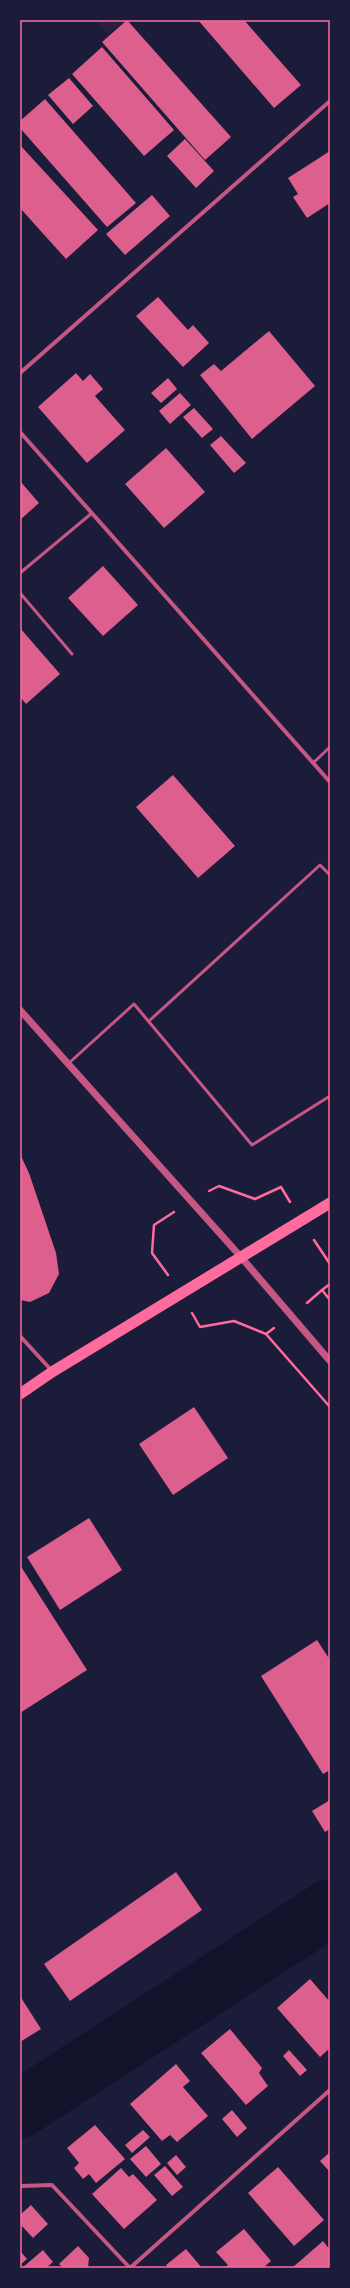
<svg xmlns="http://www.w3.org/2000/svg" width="350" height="2288" font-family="'Noto Serif',serif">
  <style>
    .green { fill: #2a1e3b }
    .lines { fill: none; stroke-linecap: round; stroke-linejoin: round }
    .river { stroke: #12122b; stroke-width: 58 }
    .building { fill: #dd5f8e }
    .path { stroke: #ff6b9d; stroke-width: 2.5 }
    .service { stroke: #c65784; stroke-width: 3 }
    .minor { stroke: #c65784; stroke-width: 4 }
    .tertiary { stroke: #c65784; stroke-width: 7 }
    .trunk { stroke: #ff6b9d; stroke-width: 11 }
    .neatline { fill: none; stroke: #ff6b9d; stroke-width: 1.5 }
  </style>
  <rect width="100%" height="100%" fill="#1b1b3a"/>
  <!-- green -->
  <path class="green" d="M96 20H125L108 34Z"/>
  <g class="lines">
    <!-- river -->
    <path class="river" d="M20 2109 330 1908"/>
  </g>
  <!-- building -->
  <path class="building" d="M127 20 231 137 205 160 102 42Z
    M198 20H244L301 85 274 108Z
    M102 47 174 130 144 156 72 74Z
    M69 78 93 106 73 124 48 95Z
    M45 99 136 203 107 227 20 128V121Z
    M185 139 214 171 196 188 167 156Z
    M20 145 98 230 66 259 20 208Z
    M330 151V203L307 218 293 197 298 194 288 178Z
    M152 195 170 216 125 255 106 234Z
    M158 297 188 330 193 325 209 343 183 367 136 316Z
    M269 331 315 386 252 439 200 375 214 364 221 371Z
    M76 373 83 381 90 374 103 389 95 396 125 430 87 463 38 407Z
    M168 378 177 389 161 403 151 393Z
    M180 393 191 405 170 424 159 411Z
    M194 408 213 429 202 438 183 417Z
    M221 436 246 463 234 473 210 445Z
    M166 448 205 492 164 528 125 484Z
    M20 481 39 503 20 520Z
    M103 566 138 605 103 636 68 598Z
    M20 628 60 674 26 704 20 697Z
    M173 775 235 846 198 878 136 807Z
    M20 1154 29 1173 56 1253 59 1274 49 1293 30 1302 20 1300Z
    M194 1407 228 1458 173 1495 139 1444Z
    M89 1518 122 1570 60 1610 27 1557Z
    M20 1565 87 1670 20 1713Z
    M317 1640 330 1660V1770L323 1774 261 1676Z
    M330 1800V1829L325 1832 312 1811Z
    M176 1872 202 1910 70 2001 44 1964Z
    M310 1979 330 2002V2048L320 2057 277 2008Z
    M20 1996 41 2029 20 2042Z
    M230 2029 262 2068 259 2073 268 2086 246 2105 201 2053Z
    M289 2050 307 2070 300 2076 283 2056Z
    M176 2064 190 2081 183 2087 208 2116 177 2142 170 2135 162 2141 130 2104Z
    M232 2110 247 2128 237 2137 222 2119Z
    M95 2125 125 2159 96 2183 89 2174 83 2179 74 2168 79 2163 67 2148Z
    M143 2130 150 2137 132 2153 125 2145Z
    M146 2146 161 2164 146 2177 130 2159Z
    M330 2152V2172L320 2161Z
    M176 2155 186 2167 177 2175 167 2163Z
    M165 2166 183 2187 172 2196 154 2175Z
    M278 2167 324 2220 294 2246 248 2193Z
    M121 2168 129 2177 133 2174 157 2200 124 2229 92 2194Z
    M31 2205 48 2224 33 2238 20 2224V2215Z
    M244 2229 271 2261 263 2268H224L228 2265 216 2252Z
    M323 2241 330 2250V2268H292Z
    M78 2246 89 2258 88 2268H63L59 2264Z
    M186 2249 202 2268H168L166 2265Z
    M43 2250 53 2262 46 2268H22Z
    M20 2251 27 2259 20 2265Z"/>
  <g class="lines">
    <!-- path -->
    <path class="path" d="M209 1191 219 1186 255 1199 281 1187 290 1202
      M314 1240 330 1264
      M168 1275 152 1253 154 1225 174 1212
      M322 1290 330 1284
      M307 1303 322 1290 330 1300
      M192 1313 200 1327 234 1321 266 1334 274 1328
      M266 1334 330 1407"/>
    <!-- service -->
    <path class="service" d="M20 573 92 513
      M20 593 72 654
      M313 763 330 747
      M149 1021 320 865 330 875
      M69 1063 134 1004 252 1145 330 1096"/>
    <!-- minor -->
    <path class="minor" d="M20 373 330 101
      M20 432 330 782
      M20 1336 52 1371
      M20 2186 52 2185 130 2268 330 2090"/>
    <!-- tertiary -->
    <path class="tertiary" d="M20 1010 241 1257 330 1361"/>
    <!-- trunk -->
    <path class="trunk" d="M20 1394 52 1372 330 1203"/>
  </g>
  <!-- border -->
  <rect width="350" height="2288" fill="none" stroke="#1b1b3a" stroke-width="42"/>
  <rect x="21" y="21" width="308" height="2246" class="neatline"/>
</svg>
